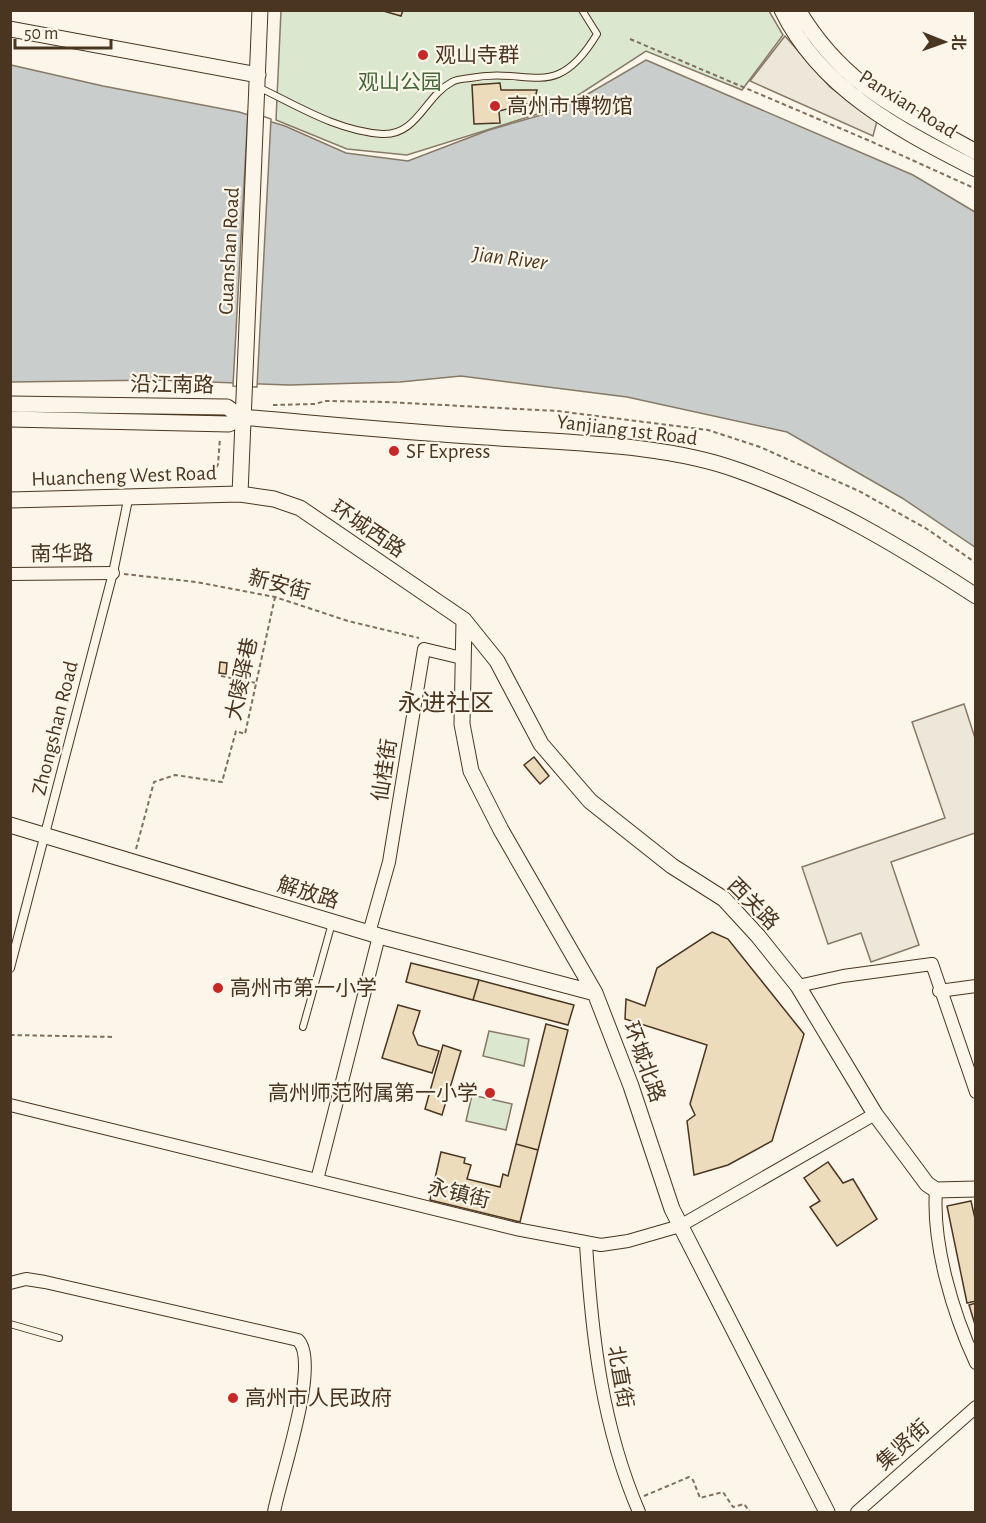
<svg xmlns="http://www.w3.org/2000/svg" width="986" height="1523" font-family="'Alegreya Sans','Noto Sans SC',sans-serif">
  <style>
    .green { fill: #dce7d0; stroke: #887966; stroke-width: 1.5 }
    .parking { fill: #ede7d9; stroke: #887966; stroke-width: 1.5 }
    .water { fill: #c9cecd; stroke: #887966; stroke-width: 1.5 }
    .pier { fill: #fbf6e9; stroke: #887966; stroke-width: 1.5 }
    .building { fill: #ecdcbc; stroke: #4a3520; stroke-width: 1.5 }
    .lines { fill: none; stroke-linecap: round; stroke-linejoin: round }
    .service-casing { stroke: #4a3520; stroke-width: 8 }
    .pedestrian-casing { stroke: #4a3520; stroke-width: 10 }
    .minor-casing { stroke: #4a3520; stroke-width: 14 }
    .tertiary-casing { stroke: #4a3520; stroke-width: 17 }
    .path { stroke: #7f6f5c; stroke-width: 2; stroke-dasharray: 4.5 3; stroke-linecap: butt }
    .service { stroke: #fbf6e9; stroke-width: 6 }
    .pedestrian { stroke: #fbf6e9; stroke-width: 8 }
    .minor { stroke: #fbf6e9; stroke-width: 12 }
    .tertiary { stroke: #fbf6e9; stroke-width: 15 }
    .poi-dot { fill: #c62828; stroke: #fbf6e9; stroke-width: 2 }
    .labels { text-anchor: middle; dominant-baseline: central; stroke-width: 4.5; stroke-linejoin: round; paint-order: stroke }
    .poi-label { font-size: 21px; fill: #4a3520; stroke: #fbf6e9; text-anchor: start }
    .park-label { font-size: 21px; fill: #436837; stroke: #fbf6e9 }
    .street-label { font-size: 21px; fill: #4a3520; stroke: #fbf6e9 }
    .water-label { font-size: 22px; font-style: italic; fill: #4a3520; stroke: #fbf6e9 }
    .quarter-label { font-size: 24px; fill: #4a3520; stroke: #fbf6e9 }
  </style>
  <rect width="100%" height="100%" fill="#fbf6e9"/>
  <!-- green -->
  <path class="green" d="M281 11H769L783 35 742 90 646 51 560 107 407 155 347 149 276 120Z
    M489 1031 529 1039 524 1066 483 1056Z
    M472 1095 512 1104 506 1130 466 1121Z"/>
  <!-- parking -->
  <path class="parking" d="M785 36 830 87 877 121 873 136 750 81Z
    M964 704 975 738V833L891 862 919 945 871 962 861 933 828 944 802 867 945 818 912 722Z"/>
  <!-- water -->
  <path class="water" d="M646 60 913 175 975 212V547L902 498 787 432 627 397 461 376 400 382 289 385 157 380 11 382V65L103 86 239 112 285 126 346 153 408 161 489 130 562 109Z"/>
  <!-- pier -->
  <path class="pier" d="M248 111 271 119 257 387 233 386Z"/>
  <!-- building -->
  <path class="building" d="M380 10H403L401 16Z
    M500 83 501 90H537L534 102 499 111 500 123 474 124 472 85Z
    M220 662 227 663 226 674 219 673Z
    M534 757 549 776 540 784 524 765Z
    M712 932 728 939 804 1034 772 1141 728 1165 694 1175 687 1121 695 1115 690 1104 707 1045 625 1019 626 999 645 1006 657 968Z
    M411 963 479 980 473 1000 406 982Z
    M479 980 574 1005 568 1025 473 1000Z
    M398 1005 420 1011 413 1033 418 1045 439 1051 432 1073 382 1058Z
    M546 1024 568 1030 538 1150 516 1144Z
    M443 1045 461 1051 442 1115 425 1109Z
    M516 1144 538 1150 520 1222 430 1200 441 1152 465 1158 464 1163 471 1165 467 1179 500 1187 503 1174 508 1176Z
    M828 1162 843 1183 853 1179 877 1219 837 1246 810 1207 820 1201 804 1178Z
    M971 1201 976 1223V1301L967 1303 947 1206Z
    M976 1303V1328L969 1305Z"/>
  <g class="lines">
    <!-- service casing -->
    <g class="service-casing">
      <path id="service" d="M258 87C298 106 337 131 382 134 417 136 425 96 452 82 457 79 464 79 470 78 530 66 555 104 597 34L582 10
        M303 1027 332 923
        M10 1324 59 1338"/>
    </g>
    <!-- pedestrian casing -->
    <g class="pedestrian-casing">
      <path id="pedestrian" d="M10 968 113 573 129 495"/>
    </g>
    <!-- minor casing -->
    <g class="minor-casing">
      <path id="minor" d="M10 574 113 573
        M369 933 389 862 424 649 462 658
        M798 986 843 976 932 964 976 1092
        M939 991 976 986
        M10 1105 516 1229 601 1245 628 1241 680 1226 875 1114
        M317 1180 379 936
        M936 1190C932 1244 953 1314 976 1363
        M586 1244C592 1337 602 1426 639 1512
        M10 1283 26 1279 45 1282 298 1340C321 1363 280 1478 274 1512
        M857 1512 976 1407"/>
    </g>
    <!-- tertiary casing -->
    <g class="tertiary-casing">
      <path id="tertiary" d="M782 10C821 90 900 130 976 169
        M798 10C844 87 901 110 976 152
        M10 29 258 75
        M10 404 227 407 241 417C323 424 404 432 485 437 565 443 665 443 740 471 824 501 901 547 976 596
        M10 419 229 424 241 417
        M240 494 260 10
        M10 500 240 494 274 499 300 508 464 620 497 661 541 744 590 801 672 866 724 899 758 936 798 986 875 1114 927 1184 936 1190 976 1189
        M464 620 462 724 471 771 501 830 595 993 631 1086 672 1209 827 1512
        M10 825 379 936 595 993"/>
    </g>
    <!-- path -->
    <path class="path" d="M630 39 870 141 976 189
      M273 405 315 404 325 401 386 402 557 411 708 430 760 447 859 491 927 529 976 563
      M210 481 218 464 220 438
      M124 574 196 582 275 597 348 621 419 638
      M221 676 256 683
      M136 849 154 782 175 775 222 782 236 731 245 734 275 597
      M10 1035 115 1037
      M644 1496 689 1477 693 1480 700 1498 723 1492 733 1507 744 1504 750 1512"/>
    <!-- service -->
    <use href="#service" class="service"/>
    <!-- pedestrian -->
    <use href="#pedestrian" class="pedestrian"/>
    <!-- minor -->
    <use href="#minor" class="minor"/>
    <!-- tertiary -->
    <use href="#tertiary" class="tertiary"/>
  </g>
  <!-- markers -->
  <g class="poi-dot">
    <circle cx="423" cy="55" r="6"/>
    <circle cx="495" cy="106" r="6"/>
    <circle cx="394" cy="451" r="6"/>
    <circle cx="218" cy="988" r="6"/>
    <circle cx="490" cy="1093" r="6"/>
    <circle cx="233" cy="1398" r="6"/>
  </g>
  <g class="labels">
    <!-- poi labels -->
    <g class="poi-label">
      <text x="435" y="55">观山寺群</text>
      <text x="507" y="106">高州市博物馆</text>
      <text x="406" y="451">SF Express</text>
      <text x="230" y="988">高州市第一小学</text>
      <text x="478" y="1093" text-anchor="end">高州师范附属第一小学</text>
      <text x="245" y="1398">高州市人民政府</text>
    </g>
    <!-- park labels -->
    <g class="park-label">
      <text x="400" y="82">观山公园</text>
    </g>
    <!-- street labels -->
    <g class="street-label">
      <text transform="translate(908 104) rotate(32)">Panxian Road</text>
      <text transform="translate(229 251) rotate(-87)">Guanshan Road</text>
      <text transform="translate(172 385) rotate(1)">沿江南路</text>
      <text transform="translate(627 430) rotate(7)">Yanjiang 1st Road</text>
      <text transform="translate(124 476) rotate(-2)">Huancheng West Road</text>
      <text transform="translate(368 529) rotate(34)">环城西路</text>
      <text transform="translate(62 554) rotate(-1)">南华路</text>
      <text transform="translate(279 585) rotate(15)">新安街</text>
      <text transform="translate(242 679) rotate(-78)">大陵驿巷</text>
      <text transform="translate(55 728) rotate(-76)">Zhongshan Road</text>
      <text transform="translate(385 770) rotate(-81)">仙桂街</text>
      <text transform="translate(308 893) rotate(17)">解放路</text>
      <text transform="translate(753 904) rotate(45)">西关路</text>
      <text transform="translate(644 1062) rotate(70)">环城北路</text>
      <text transform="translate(459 1194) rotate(14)">永镇街</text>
      <text transform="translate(620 1377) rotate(80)">北直街</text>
      <text transform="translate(903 1445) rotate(-42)">集贤街</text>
    </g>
    <!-- water labels -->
    <g class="water-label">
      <text transform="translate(510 258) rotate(7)">Jian River</text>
    </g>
    <!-- quarter labels -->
    <g class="quarter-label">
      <text x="446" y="704">永进社区</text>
    </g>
  </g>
  <!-- border -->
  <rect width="986" height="1523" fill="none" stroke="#4a3520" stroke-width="24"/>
  <!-- north arrow -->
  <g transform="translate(944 42) rotate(91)" stroke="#fbf6e9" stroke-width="4.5" paint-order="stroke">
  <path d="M0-4.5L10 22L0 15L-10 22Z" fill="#4a3520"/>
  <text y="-9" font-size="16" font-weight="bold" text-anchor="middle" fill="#4a3520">北</text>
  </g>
  <!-- scale -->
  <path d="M15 39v9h96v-9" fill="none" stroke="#4a3520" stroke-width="3"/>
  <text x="24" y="39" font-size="18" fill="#4a3520" stroke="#fbf6e9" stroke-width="4.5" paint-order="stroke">50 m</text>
</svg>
